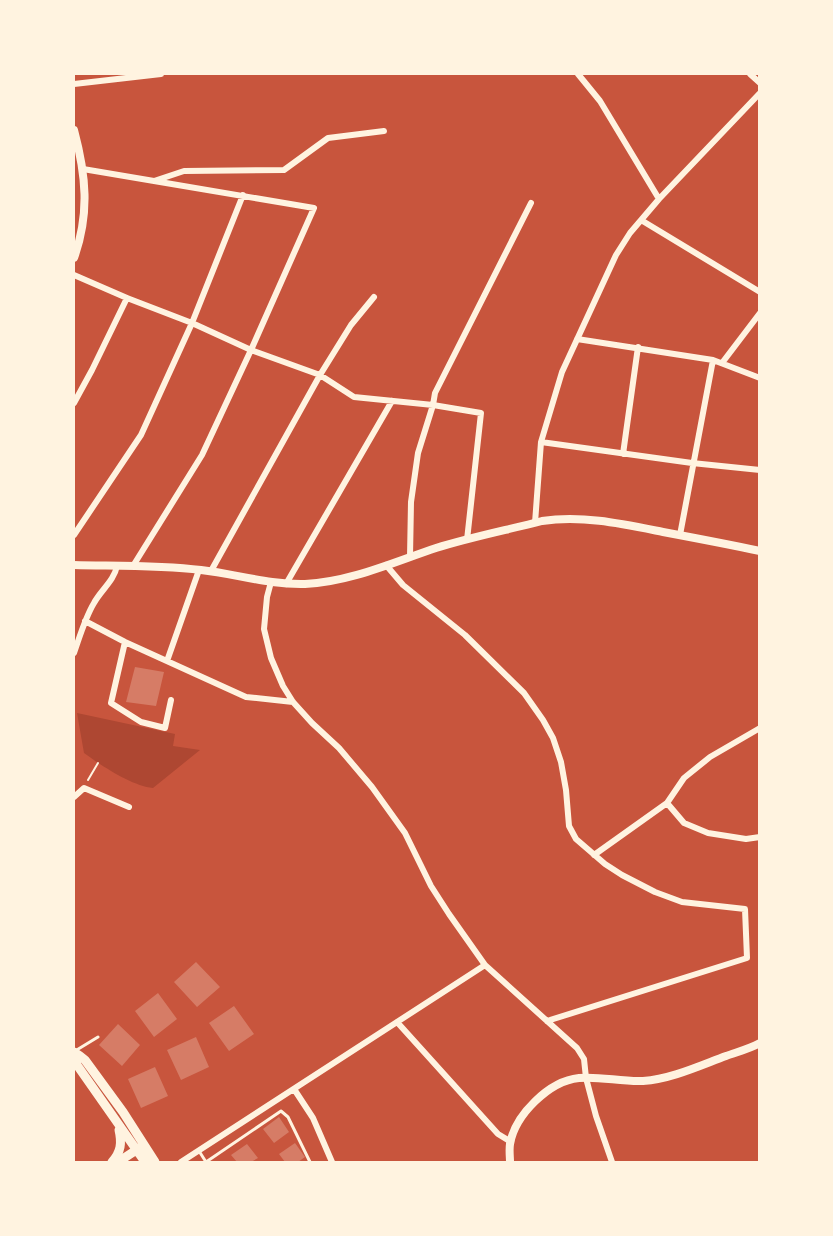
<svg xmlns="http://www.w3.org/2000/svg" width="833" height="1236" font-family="'Open Sans',sans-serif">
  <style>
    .green { fill: #ae4732 }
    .building { fill: #d67c66 }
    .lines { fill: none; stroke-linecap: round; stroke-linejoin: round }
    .path { stroke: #fff3e0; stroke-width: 2 }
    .service { stroke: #fff3e0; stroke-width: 3 }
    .minor { stroke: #fff3e0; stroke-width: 6 }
    .tertiary { stroke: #fff3e0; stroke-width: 8 }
    .secondary { stroke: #fff3e0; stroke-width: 9 }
  </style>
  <rect width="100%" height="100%" fill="#c8553d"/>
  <!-- green -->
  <path class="green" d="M77 713 175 734 173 746 200 750 153 788C132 786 102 766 84 753Z"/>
  <!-- building -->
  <path class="building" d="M135 667 164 672 156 706 126 702Z
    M196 962 220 987 197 1007 174 982Z
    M158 993 177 1019 154 1037 135 1011Z
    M234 1006 254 1034 229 1051 209 1023Z
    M118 1024 140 1045 122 1066 99 1045Z
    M196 1037 209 1067 181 1080 167 1050Z
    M155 1067 168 1096 141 1108 128 1079Z
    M279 1117 289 1132 274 1143 263 1129Z
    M295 1143 305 1157 298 1162H285L279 1154Z
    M247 1144 258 1158 251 1162H237L231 1155Z"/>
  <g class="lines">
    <!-- path -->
    <path class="path" d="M88 780 98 763"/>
    <!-- service -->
    <path class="service" d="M75 1051 98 1037
      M199 1151 206 1162
      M206 1162 281 1111 288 1117 310 1162"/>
    <!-- minor -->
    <path class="minor" d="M578 74 600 101 659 199
      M750 74 760 83
      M74 84 161 74
      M83 169 154 181 184 171 284 170 328 138 384 131
      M641 220 760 292
      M74 275 127 298 192 323 251 350 320 375 354 397 433 405 481 413 467 540
      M577 339 713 360 760 378
      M722 363 760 313
      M74 403 92 370 127 298
      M541 442 692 463 760 470
      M623 454 638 347
      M535 523 541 442 562 372 616 255 630 233 659 199 760 93
      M74 535 141 435 192 323 243 195
      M680 535 713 360
      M410 557 411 502 418 453 433 405 435 393 531 203
      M386 565 403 585 465 635 524 693 543 720 553 738 561 762 566 790 569 826 576 839 605 864 622 875 655 892 682 902 745 909 747 958 547 1021
      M133 566 202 455 251 350 314 208 154 181
      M211 571 320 375 351 325 374 297
      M271 582 267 597 264 629 271 658 283 686 293 702 312 723 339 748 372 787 405 833 431 886 449 914 485 965 577 1048 584 1059 586 1078 596 1116 612 1162
      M286 584 392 401
      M85 621 125 642 246 697 293 702
      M125 642 111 703 141 722 165 728 171 700
      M74 653C80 636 85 618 94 603 101 590 114 581 117 566
      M167 661 199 570
      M74 797 84 788 129 807
      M667 803 684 823 708 833 746 839 760 837
      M594 855 667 803 684 778 710 757 760 728
      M397 1022 498 1134 511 1142
      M294 1089 313 1118 332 1162
      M181 1162 485 965"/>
    <!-- tertiary -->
    <path class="tertiary" d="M74 130C86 175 90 213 74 258
      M74 565C116 566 159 565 201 570 236 574 270 585 305 584 350 582 394 562 436 548 471 537 507 530 542 521 583 515 623 524 663 532 695 538 727 544 760 551
      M510 1162C510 1157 509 1150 510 1144 515 1115 549 1081 579 1078 600 1076 621 1082 643 1081 671 1079 699 1066 726 1056 737 1052 749 1049 760 1043"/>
    <!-- secondary -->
    <path class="secondary" d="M74 1052 80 1056 85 1060 123 1112 155 1162
      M74 1053 77 1065 145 1162
      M112 1162C121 1152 122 1143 119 1130
      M118 1162 141 1147"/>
  </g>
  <!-- border -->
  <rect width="833" height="1236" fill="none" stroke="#fff3e0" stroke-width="150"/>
</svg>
